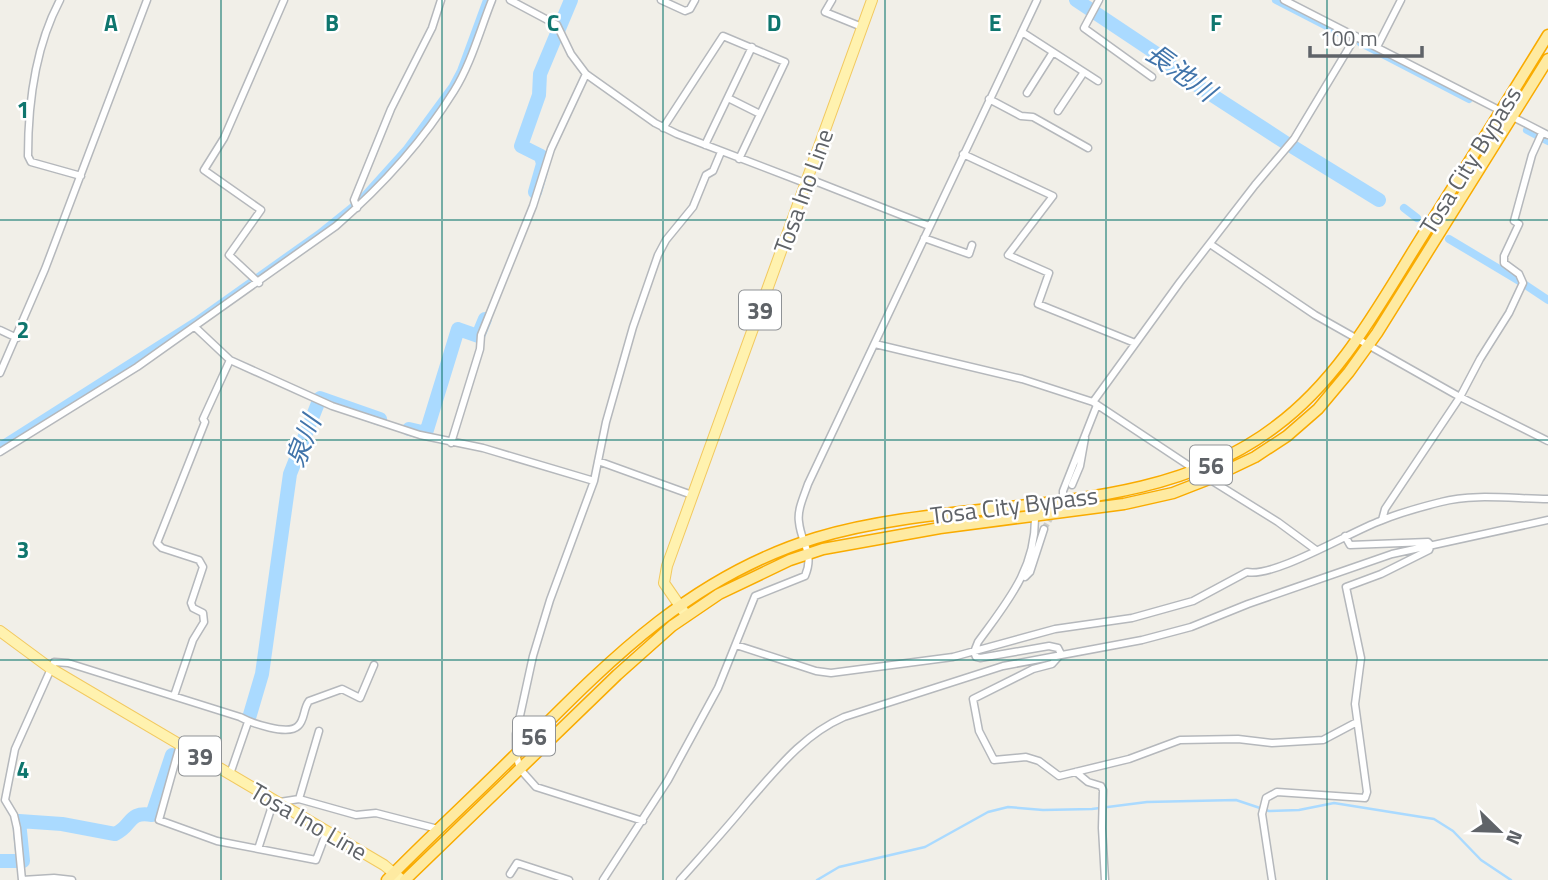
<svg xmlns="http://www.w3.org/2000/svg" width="1548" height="880" font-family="'Titillium Web','Noto Sans JP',sans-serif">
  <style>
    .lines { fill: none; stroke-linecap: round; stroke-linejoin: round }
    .stream { stroke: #aadaff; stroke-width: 2.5 }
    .canal { stroke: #aadaff; stroke-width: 8 }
    .river { stroke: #aadaff; stroke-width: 14 }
    .minor-tunnel { stroke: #ccccc8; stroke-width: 6; stroke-dasharray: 6 3; stroke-linecap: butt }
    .minor-casing { stroke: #b5b8bc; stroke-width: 9 }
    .primary-casing { stroke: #f2c960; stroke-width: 12 }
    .trunk-casing { stroke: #f9ab00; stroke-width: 13 }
    .minor { stroke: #fff; stroke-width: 6 }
    .primary { stroke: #fff2af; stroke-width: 10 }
    .trunk { stroke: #feeaa1; stroke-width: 10 }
    .grid { fill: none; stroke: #0f766e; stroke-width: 2; stroke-opacity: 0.55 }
    .labels { text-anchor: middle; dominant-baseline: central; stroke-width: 5; stroke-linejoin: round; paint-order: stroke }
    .shield { fill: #fff; stroke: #8f9295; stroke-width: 2 }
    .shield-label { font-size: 23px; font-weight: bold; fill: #5f6368 }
    .street-label { font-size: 24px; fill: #5f6368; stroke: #fff }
    .water-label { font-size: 26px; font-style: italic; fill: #4174aa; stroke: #fff }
    .grid-label { font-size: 23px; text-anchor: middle; font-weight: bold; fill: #0f766e; stroke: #fff; stroke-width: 5; stroke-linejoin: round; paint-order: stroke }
  </style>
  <rect width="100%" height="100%" fill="#f1efe8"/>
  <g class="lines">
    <!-- stream -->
    <path class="stream" d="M817 880 839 867 925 847 988 812 1008 807 1043 810 1092 809 1147 802 1236 800 1269 811 1299 810 1334 803 1434 819 1453 831 1481 860 1511 880"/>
    <!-- canal -->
    <path class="canal" d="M1276 0 1344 35
      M1361 43 1469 99
      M1527 130 1548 141
      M1404 208 1417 218
      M1449 239 1521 282
      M1524 284 1548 300
      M0 446 195 322 319 234 360 201 406 150 453 86 461 71 487 0"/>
    <!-- river -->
    <path class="river" d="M1076 0 1166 60 1178 73 1286 143
      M1293 147 1379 200
      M535 192 543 164 541 156 521 146 539 95 540 74 571 0
      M409 429 426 433 458 329 478 336 485 319
      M249 718 262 674 290 474 320 398 380 419
      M0 861H23L19 821 62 824 115 834C133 826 127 811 152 815L172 755"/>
    <!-- minor-tunnel -->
    <path class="minor-tunnel" d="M1044 529 1054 512"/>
    <!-- minor casing -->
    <g class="minor-casing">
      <path id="minor" d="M60 0C35 47 28 104 28 156L31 162 81 176
        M510 0 557 25 571 54 586 74 655 123 677 134 805 183
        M661 0 685 11 690 9 695 0
        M832 0 825 12 862 27
        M1099 0 1084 28 1152 77
        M1284 0 1548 135
        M1022 32 1098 81
        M1377 47 1401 0
        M1027 93 1053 52
        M728 98 760 114
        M989 99 1021 116 1033 117 1088 148
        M1058 111 1084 72
        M663 128 723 36 785 62 739 159
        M705 145 752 47
        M963 154 1053 196 1008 255 1049 273 1038 304 1135 343
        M807 178 929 226
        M357 208 354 200 391 109 432 28 441 0
        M924 238 969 254 972 245
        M1210 244 1315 315 1460 397 1548 441
        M259 283 229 255 261 210 204 170 224 138 284 0
        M195 327 230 360 332 406 420 435 483 448 594 481
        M0 330 17 338
        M875 344 1022 379 1093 402 1209 479 1278 522 1316 550
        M0 373 45 269 147 0
        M1093 402 1180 282 1255 185 1294 139 1356 36
        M451 443 480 349 481 335 533 206 551 149 586 74
        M0 452 137 367 336 226C381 187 423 141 454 91 471 64 480 30 492 0
        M598 461 692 495
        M1072 485 1080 466 1085 438
        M1063 499V491L1097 405
        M1035 516C1036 569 1007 602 978 642L974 652 976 657 980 658 1049 646 1058 648 1061 654 1052 664 1033 669 973 699 979 731 994 760 1026 757 1039 761 1059 776 1129 759 1180 740 1238 739 1272 743 1323 740 1357 722
        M1382 520 1385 509 1460 397 1480 359 1509 313 1523 283 1519 274 1504 263V256L1519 224 1514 221 1532 155 1542 133
        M1025 577 1030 572 1044 529
        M736 645 816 671 831 673 953 657 1055 629 1132 618 1193 601 1247 572C1274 578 1350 532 1380 521 1399 513 1421 507 1441 502 1473 493 1515 499 1548 499
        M174 696 193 640 204 622 203 613 193 608 191 603 203 567 199 560 162 548 157 543 205 422 203 419 230 360
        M180 745 159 820 217 841 316 860 327 831
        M1076 772 1088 782 1101 786 1103 790 1102 828 1105 880
        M230 774 248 722
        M299 799 319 731
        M280 802 299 799 356 815 376 813 438 829
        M643 821 536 787 520 769 516 754V734L533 656 550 600 594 481 606 422 633 327 658 255 666 240 693 207 706 175 713 171 721 152
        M258 849 274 800
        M510 874 517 863 569 880
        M72 880 54 878 22 880 17 828 14 815 5 800 15 749 54 662 68 663 240 717C251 723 288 736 298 726 305 720 303 709 309 701L342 689 360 698 374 665
        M603 880 668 780 718 688 755 596 805 576C815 553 801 544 799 522 797 510 804 496 808 484L1037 0
        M680 880C703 854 726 829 748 802 777 769 803 735 844 717L1003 666 1142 640 1191 627 1248 604 1392 554 1548 520
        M1272 880 1262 814 1266 798 1277 792 1365 798 1367 792 1355 704 1361 658 1346 587 1381 574 1429 550 1431 545 1428 542 1350 545 1345 536"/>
    </g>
    <!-- primary casing -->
    <g class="primary-casing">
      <path id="primary" d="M684 612 664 583 667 566 872 0
        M0 631 50 668 384 865 402 880"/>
    </g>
    <!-- trunk casing -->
    <g class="trunk-casing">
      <path id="trunk" d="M387 880C429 837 474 796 517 753 608 662 689 577 816 538 965 493 1148 524 1276 426 1342 377 1380 303 1423 235 1465 168 1507 102 1548 35
        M405 880 617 675 672 626 719 594 790 560 823 549 940 528 1124 504 1173 493 1209 479 1255 457 1287 436 1318 409 1349 372 1377 333 1548 59"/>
    </g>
    <!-- minor -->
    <use href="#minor" class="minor"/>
    <!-- primary -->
    <use href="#primary" class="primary"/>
    <!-- trunk -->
    <use href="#trunk" class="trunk"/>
  </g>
  <!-- grid -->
  <path class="grid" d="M221 0V880M442 0V880M663 0V880M885 0V880M1106 0V880M1327 0V880M0 220H1548M0 440H1548M0 660H1548"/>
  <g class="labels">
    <!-- shield labels -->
    <g class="shield">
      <rect x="739" y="290.5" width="42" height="39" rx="5"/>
      <rect x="1190" y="445.5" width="42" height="39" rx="5"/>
      <rect x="513" y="716.5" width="42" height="39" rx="5"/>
      <rect x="179" y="736.5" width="42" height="39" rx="5"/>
    </g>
    <g class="shield-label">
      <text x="760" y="310">39</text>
      <text x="1211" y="465">56</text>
      <text x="534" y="736">56</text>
      <text x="200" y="756">39</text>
    </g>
    <!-- street labels -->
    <g class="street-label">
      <text transform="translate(1470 160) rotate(-58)">Tosa City Bypass</text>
      <text transform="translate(803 191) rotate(-70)">Tosa Ino Line</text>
      <text transform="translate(1014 505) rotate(-7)">Tosa City Bypass</text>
      <text transform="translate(309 821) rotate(30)">Tosa Ino Line</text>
    </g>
    <!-- water labels -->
    <g class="water-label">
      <text transform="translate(1181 72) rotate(36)">長池川</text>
      <text transform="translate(303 441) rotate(-69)">泉川</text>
    </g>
  </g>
  <g class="grid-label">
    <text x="111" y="31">A</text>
    <text x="332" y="31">B</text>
    <text x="553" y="31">C</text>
    <text x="774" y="31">D</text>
    <text x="995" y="31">E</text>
    <text x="1216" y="31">F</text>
    <text x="23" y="118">1</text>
    <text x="23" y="338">2</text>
    <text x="23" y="558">3</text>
    <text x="23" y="778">4</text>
  </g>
  <!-- north arrow -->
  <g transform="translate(1499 831) rotate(113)" stroke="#ffffff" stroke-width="5" paint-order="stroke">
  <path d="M0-5L12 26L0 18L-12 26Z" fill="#5f6368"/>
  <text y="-10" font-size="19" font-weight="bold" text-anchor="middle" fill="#5f6368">N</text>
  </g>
  <!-- scale -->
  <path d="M1310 46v10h112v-10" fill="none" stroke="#5f6368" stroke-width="3.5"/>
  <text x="1320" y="46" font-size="21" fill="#5f6368" stroke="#ffffff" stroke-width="5" paint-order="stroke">100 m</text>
</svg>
